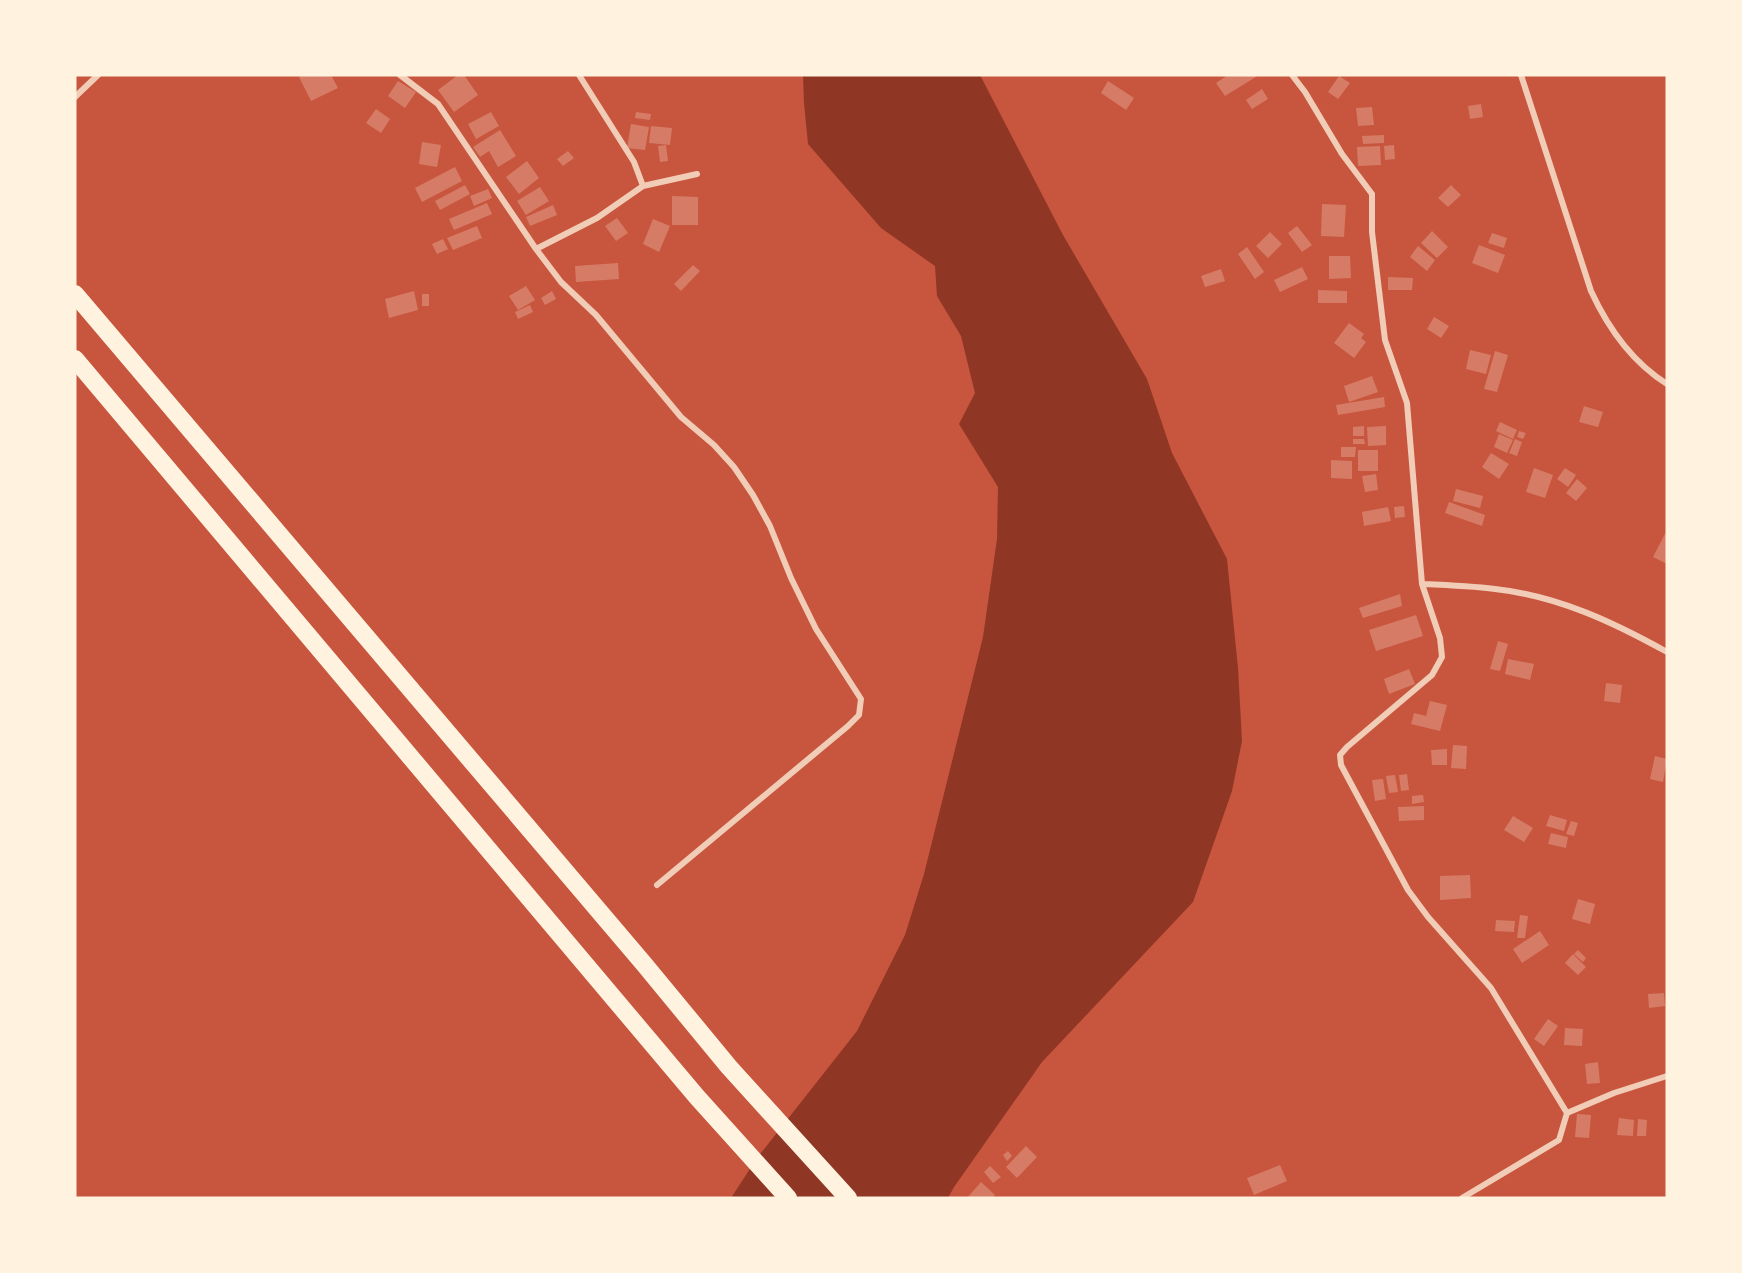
<svg xmlns="http://www.w3.org/2000/svg" width="1742" height="1273" font-family="'Space Grotesk',sans-serif">
  <style>
    .water { fill: #8f3625 }
    .building { fill: #d67c66 }
    .lines { fill: none; stroke-linecap: round; stroke-linejoin: round }
    .minor { stroke: #f1ccb7; stroke-width: 6 }
    .motorway { stroke: #fff3e0; stroke-width: 18 }
  </style>
  <rect width="100%" height="100%" fill="#c8553d"/>
  <!-- water -->
  <path class="water" d="M803 75H980L1063 235 1147 379 1172 453 1227 559 1238 668 1242 741 1232 791 1193 902 1042 1062 954 1187 948 1198H731L757 1158 857 1031 905 935 924 874 983 637 997 539 998 487 959 424 975 393 961 336 937 296 935 266 881 228 808 144 804 103Z"/>
  <!-- building -->
  <path class="building" d="M304 75H331L338 88 311 101 299 77Z
    M458 75H464L478 95 454 112 438 90Z
    M1228 75H1259L1225 96 1216 83Z
    M1339 76 1350 83 1338 99 1328 92Z
    M398 81 416 92 405 108 388 96Z
    M1108 81 1134 98 1126 110 1101 93Z
    M1262 89 1268 99 1252 109 1246 100Z
    M1481 104 1483 117 1470 119 1468 106Z
    M1372 107 1374 125 1358 126 1356 108Z
    M376 109 390 119 381 133 366 123Z
    M491 112 499 126 476 139 468 124Z
    M636 112 651 114 650 120 635 118Z
    M631 124 649 127 645 150 627 148Z
    M651 126 672 128 670 145 649 143Z
    M500 130 516 156 498 167 489 151 480 157 473 147Z
    M1384 135V143L1363 144 1362 136Z
    M422 142 441 145 437 167 419 164Z
    M666 145 668 161 660 162 658 146Z
    M1394 145 1395 159 1385 160 1384 146Z
    M1380 146 1381 165 1358 166 1357 147Z
    M568 151 574 158 563 166 557 159Z
    M527 161 539 178 519 194 506 177Z
    M455 167 462 181 422 202 415 188Z
    M465 185 470 194 440 210 435 201Z
    M1451 185 1461 195 1448 207 1438 198Z
    M540 187 549 201 526 215 517 201Z
    M488 189 492 198 474 206 470 196Z
    M672 196 698 197V225H672Z
    M487 203 492 214 454 230 449 219Z
    M1322 204 1346 205 1344 237 1321 236Z
    M553 205 557 215 530 226 526 217Z
    M617 218 628 233 616 241 605 226Z
    M653 219 670 226 659 252 643 244Z
    M477 226 482 238 453 250 447 238Z
    M1297 226 1312 245 1302 252 1288 233Z
    M1432 231 1448 247 1437 258 1421 243Z
    M1270 232 1282 244 1268 258 1256 246Z
    M1492 233 1507 238 1504 248 1488 243Z
    M443 239 448 249 437 254 432 244Z
    M1479 245 1505 255 1498 273 1472 263Z
    M1418 246 1435 260 1427 271 1410 257Z
    M1247 247 1264 272 1255 279 1238 254Z
    M1329 256H1350L1351 278 1329 279Z
    M618 263 619 279 576 282 575 266Z
    M693 265 700 271 681 291 674 284Z
    M1302 267 1308 279 1280 292 1274 280Z
    M1221 269 1225 281 1205 287 1201 276Z
    M1388 277 1413 278 1412 290H1388Z
    M526 286 535 300 518 310 509 296Z
    M1318 290 1347 291V303H1318Z
    M414 291 418 310 389 318 385 299Z
    M552 291 556 299 545 305 541 298Z
    M422 294H429V306H422Z
    M530 305 533 312 518 319 515 312Z
    M1434 317 1449 326 1441 338 1427 329Z
    M1349 323 1364 334 1361 338 1366 342 1354 358 1334 343Z
    M1470 350 1491 355 1486 374 1466 369Z
    M1495 351 1508 355 1497 392 1484 389Z
    M1372 376 1378 392 1349 402 1344 386Z
    M1384 397 1385 407 1338 415 1336 405Z
    M1584 406 1603 412 1598 427 1579 422Z
    M1500 422 1517 430 1513 439 1496 431Z
    M1364 426V436H1353V427Z
    M1386 426V445L1368 446 1367 427Z
    M1519 431 1526 433 1523 439 1517 437Z
    M1499 434 1513 440 1507 453 1494 447Z
    M1353 439H1364L1365 444H1353Z
    M1515 439 1522 442 1517 456 1509 453Z
    M1341 447H1356L1355 457H1341Z
    M1358 450H1378V471H1358Z
    M1491 453 1509 464 1499 479 1482 467Z
    M1331 460 1352 461V479L1331 478Z
    M1534 468 1553 475 1545 498 1526 492Z
    M1565 468 1576 475 1568 487 1557 479Z
    M1376 474 1378 490 1365 492 1362 476Z
    M1577 479 1587 488 1576 501 1566 493Z
    M1456 489 1483 496 1480 508 1453 501Z
    M1449 502 1485 515 1482 526 1445 513Z
    M1404 506 1405 517 1395 518 1394 507Z
    M1388 507 1391 521 1364 526 1362 512Z
    M1667 530V564L1653 557Z
    M1400 594 1402 606 1363 618 1359 608Z
    M1416 615 1423 636 1376 651 1369 630Z
    M1498 641 1508 644 1500 671 1490 669Z
    M1508 659 1534 664 1530 680 1505 674Z
    M1409 669 1415 684 1389 694 1384 679Z
    M1606 683 1622 685 1620 703 1604 701Z
    M1430 701 1447 705 1440 731 1411 724 1414 713 1426 716Z
    M1453 745 1467 746 1466 769 1451 768Z
    M1447 749V765H1432L1431 750Z
    M1655 756 1667 759 1663 782 1650 779Z
    M1407 774 1409 790 1401 791 1399 775Z
    M1395 775 1398 792 1389 793 1386 776Z
    M1383 779 1386 799 1375 801 1372 780Z
    M1423 795 1424 802 1412 804V796Z
    M1424 806V820L1399 821 1398 807Z
    M1550 815 1567 820 1564 831 1546 826Z
    M1513 816 1533 828 1524 842 1504 830Z
    M1571 821 1578 823 1574 836 1566 834Z
    M1551 833 1568 837 1566 848 1548 844Z
    M1470 875 1471 898 1440 900V876Z
    M1578 899 1595 904 1590 924 1572 919Z
    M1520 915 1528 916 1525 938H1517Z
    M1496 920 1515 921 1514 932 1495 931Z
    M1540 931 1549 945 1522 963 1513 949Z
    M1578 950 1586 958 1583 962 1574 954Z
    M1573 954 1586 967 1578 975 1565 963Z
    M1664 993 1665 1006 1649 1008 1648 994Z
    M1548 1019 1558 1026 1544 1046 1534 1039Z
    M1565 1028 1583 1029 1582 1046 1564 1045Z
    M1598 1062 1600 1083 1587 1084 1585 1064Z
    M1577 1114 1591 1115 1589 1138 1575 1137Z
    M1619 1118 1634 1120 1633 1136 1617 1135Z
    M1638 1119 1647 1120 1646 1136H1637Z
    M1026 1146 1037 1157 1017 1178 1006 1167Z
    M1008 1151 1012 1156 1007 1161 1003 1155Z
    M1280 1165 1287 1181 1254 1195 1247 1178Z
    M990 1166 1001 1177 993 1183 984 1172Z
    M981 1182 995 1195 993 1198H967Z"/>
  <g class="lines">
    <!-- minor -->
    <path class="minor" d="M400 75 438 104 536 249 561 282 596 315 681 417 714 445 734 467 753 495 770 526 791 578 816 629 861 699 859 715 848 726 657 885
      M579 75 634 162 643 186
      M1292 75 1305 92 1342 154 1372 194V232L1385 340 1407 403 1422 584 1440 638 1442 657 1432 675 1347 747 1340 755 1341 765 1408 890 1428 917 1491 988 1567 1113 1559 1140 1462 1198
      M1521 75 1591 291C1608 328 1632 362 1667 384
      M75 97 98 75
      M536 249 597 218 643 186 697 174
      M1422 584C1446 585 1471 586 1495 589 1558 596 1613 622 1667 652
      M1567 1113 1614 1093 1667 1076"/>
    <!-- motorway -->
    <path class="motorway" d="M75 294 644 964 729 1067 848 1198
      M75 359 697 1097 788 1198"/>
  </g>
  <!-- border -->
  <rect width="1742" height="1273" fill="none" stroke="#fff3e0" stroke-width="153"/>
</svg>
